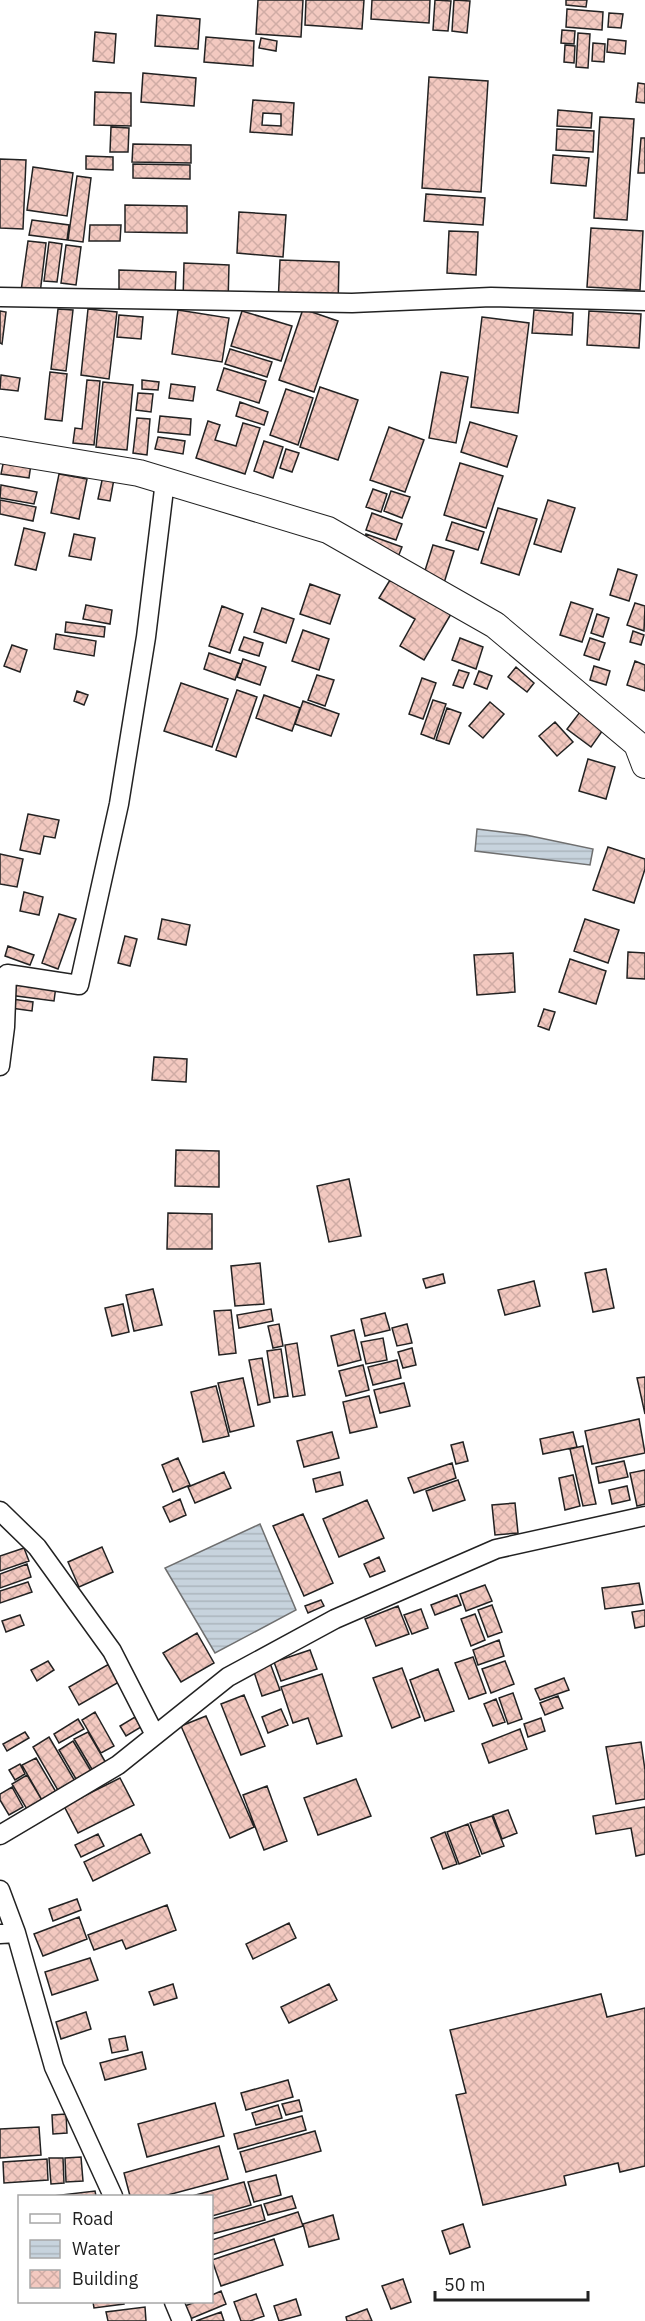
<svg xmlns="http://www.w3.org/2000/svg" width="645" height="2321" font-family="'IBM Plex Sans',sans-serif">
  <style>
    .water { fill: url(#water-rules); stroke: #6f6f6f; stroke-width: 1.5 }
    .building { fill: url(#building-cross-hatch); stroke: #222; stroke-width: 1.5; fill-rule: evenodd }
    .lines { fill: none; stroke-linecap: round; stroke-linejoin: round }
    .street-casing { stroke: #222; stroke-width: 21 }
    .secondary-casing { stroke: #222; stroke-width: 28 }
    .street { stroke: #fff; stroke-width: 18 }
    .secondary { stroke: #fff; stroke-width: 26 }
  </style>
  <defs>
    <pattern id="water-rules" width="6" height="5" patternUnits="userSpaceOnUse" patternTransform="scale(1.5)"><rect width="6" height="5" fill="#c7d3dd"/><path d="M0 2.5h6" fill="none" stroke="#abb5bd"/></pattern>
    <pattern id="building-cross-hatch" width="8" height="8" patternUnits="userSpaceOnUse" patternTransform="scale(1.5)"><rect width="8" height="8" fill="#f3c9c0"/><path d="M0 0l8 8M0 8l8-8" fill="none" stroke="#d0aca5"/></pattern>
  </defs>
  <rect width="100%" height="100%" fill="#fff"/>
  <!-- water -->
  <path class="water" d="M477 829 526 835 593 849 590 865 475 851Z
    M260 1524 296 1610 215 1653 165 1568Z"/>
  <!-- building -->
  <path class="building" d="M258 0H303L301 37 256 34Z
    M306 0H364L362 29 305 25Z
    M372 0H430L429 23 371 19Z
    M435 0 451 1 448 31 433 30Z
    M454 0 470 1 467 33 452 31Z
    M566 0H587L586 7 566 5Z
    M567 9 603 12 602 30 566 27Z
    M609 13 623 14 621 28 608 27Z
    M157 15 200 19 198 49 155 46Z
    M562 30 575 31 574 44 561 43Z
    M95 32 116 34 114 63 93 61Z
    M578 33 590 34 588 68 576 67Z
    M206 37 254 41 253 66 204 62Z
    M261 38 277 41 276 51 259 48Z
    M608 39 626 41 625 54 607 52Z
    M593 43 605 44 604 62 592 61Z
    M565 45 575 46 574 63 564 62Z
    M143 73 196 78 194 106 141 102Z
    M429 77 488 81 481 192 422 188Z
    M638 83 645 84V103L636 102Z
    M95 92 131 93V126L94 125Z
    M253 100 294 103 292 135 250 132ZM263 113 281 114V126L262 125Z
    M558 110 592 113 591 128 557 126Z
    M600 117 634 119 627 220 594 218Z
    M111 127 129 128 128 152H110Z
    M557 129 594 131 593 152 556 150Z
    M641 138H645V173H638Z
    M133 144 191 145V163L132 162Z
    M553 155 589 158 586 186 551 183Z
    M86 156 113 157V170L86 169Z
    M0 159 26 160 23 229 0 228Z
    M133 164 190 165V179L133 178Z
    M33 167 73 173 67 216 27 210Z
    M77 176 91 178 83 242 68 240Z
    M426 194 485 198 483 225 424 221Z
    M125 205 187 206V233L125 232Z
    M239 212 286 215 283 257 237 253Z
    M32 220 69 225 67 240 29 235Z
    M90 225H121L120 241H89Z
    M591 228 643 231 640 290 587 287Z
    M449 231 478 232 476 275 447 273Z
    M28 241 46 243 40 294 21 291Z
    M49 242 62 244 57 282 44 281Z
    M66 245 81 247 76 285 61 283Z
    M280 260 339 262 338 308 278 305Z
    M184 263 229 265 228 302 183 301Z
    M119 270 176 272 175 295 119 294Z
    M58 309 73 310 66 371 51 369Z
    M88 309 117 312 109 379 81 375Z
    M303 309 338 321 314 392 279 380Z
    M178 310 229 318 222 362 172 354Z
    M534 310 573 313 572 335 532 333Z
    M0 311 6 312 2 344 0 343Z
    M242 311 292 326 281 361 231 346Z
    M589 311 641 314 639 348 587 345Z
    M119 315 143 317 141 339 117 337Z
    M482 317 529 323 518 413 471 407Z
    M230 349 272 362 267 377 225 364Z
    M224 368 266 381 259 403 217 390Z
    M50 372 67 374 62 421 45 419Z
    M441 372 468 377 456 443 429 438Z
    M1 375 20 378 18 391 0 389Z
    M87 380 100 381 94 445 73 443 75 428 82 429Z
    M142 380 159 382 158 390 142 389Z
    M103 382 133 385 127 450 96 447Z
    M171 384 195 387 193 401 169 398Z
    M320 387 358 400 338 460 300 447Z
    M286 389 313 398 298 445 270 435Z
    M138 393 153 394 151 412 136 410Z
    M240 402 268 412 264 425 236 416Z
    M160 416 191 419 190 435 158 432Z
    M137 418 150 419 147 455 133 453Z
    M208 421 220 425 215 440 236 446 243 423 260 428 245 474 196 458Z
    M470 422 517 436 507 467 461 452Z
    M389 427 424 440 405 492 370 480Z
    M158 437 185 441 183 454 155 449Z
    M264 441 283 447 273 478 254 471Z
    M286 449 299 453 292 472 280 468Z
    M4 459 31 464 29 478 1 474Z
    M460 463 503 476 486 528 444 515Z
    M59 474 87 479 79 519 51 513Z
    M103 476 114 479 110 501 98 499Z
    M1 485 37 492 34 504 0 498Z
    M373 489 387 494 381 512 366 507Z
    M391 491 410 497 402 518 384 511Z
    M0 500 36 507 33 521 0 514Z
    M548 500 575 508 561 552 534 544Z
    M498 508 537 519 519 575 481 563Z
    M372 513 402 524 396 540 366 530Z
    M452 522 484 532 478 550 446 540Z
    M24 528 45 533 36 570 15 565Z
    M74 534 95 538 91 560 69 556Z
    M366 534 402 547 398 557 363 544Z
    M433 545 454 551 444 583 423 577Z
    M618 569 637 575 629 601 610 595Z
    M390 580 451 614 424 660 400 646 415 619 379 598Z
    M310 584 340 595 330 624 300 614Z
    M571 602 593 609 582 642 560 635Z
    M635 603 645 606 644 631 627 625Z
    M86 605 112 610 110 624 83 619Z
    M222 606 243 614 230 653 209 646Z
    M262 608 294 619 286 643 254 632Z
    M597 614 609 618 603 637 591 633Z
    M66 622 105 627 104 637 65 632Z
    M303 630 329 639 319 670 292 661Z
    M633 631 644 635 641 645 630 642Z
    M56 634 96 641 94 656 54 649Z
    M244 637 263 643 259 656 239 650Z
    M460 638 483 647 476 669 452 660Z
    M590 638 605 643 599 660 584 655Z
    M12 645 27 650 20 672 4 666Z
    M209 653 241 664 235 680 204 669Z
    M243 659 266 667 260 685 237 677Z
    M635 661 645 665V691L627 685Z
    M594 666 610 671 606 685 590 680Z
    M516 667 534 683 527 692 508 677Z
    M459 670 469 673 463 688 453 685Z
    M479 671 492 676 487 689 474 684Z
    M317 675 334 680 325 706 308 700Z
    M422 678 436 683 423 719 409 714Z
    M181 683 228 699 212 747 164 731Z
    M237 690 257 697 236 757 216 750Z
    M77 691 88 695 84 705 74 701Z
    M264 695 300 708 292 731 256 718Z
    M433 700 446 704 434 739 421 734Z
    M303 701 339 714 331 736 295 724Z
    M490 702 504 714 483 738 469 726Z
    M447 708 461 713 449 744 436 740Z
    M580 712 603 730 591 747 567 729Z
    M555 722 573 742 557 756 539 736Z
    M588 759 615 767 606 799 579 791Z
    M28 814 59 820 55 838 44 836 40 854 20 850Z
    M608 847 645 859V869L634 903 593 890Z
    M0 854 23 859 17 887 0 884Z
    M24 892 43 897 39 915 20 911Z
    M59 914 76 919 58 969 42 963Z
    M162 919 190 925 186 945 158 939Z
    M585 919 619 930 608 963 574 951Z
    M125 936 137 939 130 966 118 963Z
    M8 946 34 955 30 965 5 956Z
    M628 952 645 953V979L627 978Z
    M513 953 515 992 477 995 474 955Z
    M570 959 606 971 596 1004 559 992Z
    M11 980 56 986 54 1001 9 995Z
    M12 999 33 1002 32 1011 11 1008Z
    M544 1009 555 1012 549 1030 538 1026Z
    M154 1057 187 1059 186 1082 152 1080Z
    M176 1150 219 1151V1187L175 1186Z
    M349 1179 361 1236 329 1242 317 1186Z
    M168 1213 212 1214V1249H167Z
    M260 1263 264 1304 235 1306 231 1266Z
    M606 1269 614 1308 593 1312 585 1273Z
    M443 1274 445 1283 426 1288 423 1279Z
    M534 1281 540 1306 505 1315 498 1290Z
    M153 1289 162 1325 134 1331 126 1295Z
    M123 1304 129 1332 112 1336 105 1308Z
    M271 1309 273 1321 239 1328 237 1315Z
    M231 1310 236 1353 219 1355 214 1311Z
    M385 1313 390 1330 365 1336 361 1319Z
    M279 1324 283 1346 273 1348 268 1326Z
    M407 1324 412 1343 397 1346 392 1328Z
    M354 1330 361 1360 338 1366 331 1336Z
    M383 1338 387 1360 366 1364 361 1342Z
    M297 1343 305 1395 293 1397 285 1345Z
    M412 1348 416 1365 403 1368 398 1352Z
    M281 1349 288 1396 274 1398 267 1351Z
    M262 1358 270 1402 258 1405 249 1360Z
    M397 1360 401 1378 373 1385 368 1367Z
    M363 1365 369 1390 346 1396 339 1371Z
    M645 1377V1414L637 1378Z
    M243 1378 254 1426 230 1432 218 1383Z
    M404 1383 410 1406 380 1413 374 1390Z
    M216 1386 229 1436 203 1442 191 1392Z
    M369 1396 377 1427 350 1433 343 1402Z
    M639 1419 645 1453 592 1464 585 1431Z
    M332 1432 339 1458 304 1467 297 1441Z
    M573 1432 577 1447 543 1454 540 1439Z
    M463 1442 468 1461 456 1464 451 1445Z
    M583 1446 596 1504 583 1506 570 1449Z
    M178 1458 190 1485 173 1492 162 1465Z
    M624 1461 628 1477 599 1483 596 1467Z
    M452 1463 456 1478 414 1493 408 1478Z
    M645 1470V1504L637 1506 630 1473Z
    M224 1472 231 1488 195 1503 188 1487Z
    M340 1472 343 1485 316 1492 313 1479Z
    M573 1475 580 1506 565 1510 559 1478Z
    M458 1480 465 1500 433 1511 426 1491Z
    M627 1486 630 1500 612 1504 609 1490Z
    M180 1499 186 1515 170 1522 163 1507Z
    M367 1500 384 1538 339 1557 323 1519Z
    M515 1503 518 1533 495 1535 492 1505Z
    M303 1514 333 1583 304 1596 273 1526Z
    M102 1547 113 1572 79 1587 68 1562Z
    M24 1548 29 1561 0 1571V1556Z
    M379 1557 385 1571 370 1577 364 1564Z
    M27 1564 31 1577 0 1588V1574Z
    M28 1582 32 1592 0 1603V1591Z
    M639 1583 643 1604 605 1609 602 1588Z
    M485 1585 492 1601 466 1611 460 1594Z
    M457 1595 461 1605 435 1615 431 1605Z
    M321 1600 324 1606 308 1613 305 1606Z
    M492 1605 502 1632 488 1637 478 1610Z
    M398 1606 409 1634 376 1646 365 1619Z
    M421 1609 428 1628 412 1634 404 1615Z
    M645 1610V1626L635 1628 632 1612Z
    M475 1614 485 1640 471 1646 461 1619Z
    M20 1615 24 1625 6 1632 2 1621Z
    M197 1633 214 1663 181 1682 163 1653Z
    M499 1640 504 1656 478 1665 473 1650Z
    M310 1650 317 1669 281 1681 274 1662Z
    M473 1657 486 1693 469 1699 455 1663Z
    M48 1661 54 1670 37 1681 31 1670Z
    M505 1661 514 1684 491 1693 482 1669Z
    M270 1663 280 1690 262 1696 253 1669Z
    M109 1664 119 1682 79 1705 69 1687Z
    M402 1668 420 1717 392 1728 373 1678Z
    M438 1669 454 1711 425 1721 410 1680Z
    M322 1674 342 1736 317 1744 308 1718 293 1723 281 1687Z
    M564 1678 569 1690 540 1700 535 1689Z
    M513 1693 522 1719 508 1724 499 1698Z
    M244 1695 265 1746 241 1755 221 1704Z
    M558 1696 563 1708 545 1715 540 1703Z
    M496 1699 505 1722 493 1726 484 1704Z
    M281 1709 288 1725 268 1733 262 1717Z
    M95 1712 114 1746 101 1753 82 1720Z
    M206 1716 254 1827 230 1838 181 1726Z
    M135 1717 141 1727 126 1736 120 1726Z
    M541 1718 545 1731 528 1737 524 1724Z
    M78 1719 84 1729 59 1743 54 1734Z
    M520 1729 527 1749 489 1763 482 1744Z
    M25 1732 29 1738 7 1751 3 1744Z
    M88 1732 106 1763 93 1771 74 1739Z
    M49 1737 76 1783 59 1792 33 1747Z
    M73 1741 91 1771 76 1779 59 1750Z
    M641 1742 645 1770V1799L616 1804 606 1747Z
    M36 1758 56 1792 42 1800 22 1765Z
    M20 1764 25 1774 15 1780 9 1770Z
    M27 1775 43 1802 28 1811 12 1784Z
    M120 1778 134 1805 78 1833 64 1806Z
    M356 1779 371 1816 318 1835 304 1798Z
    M267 1786 287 1841 264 1850 243 1795Z
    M12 1787 23 1807 9 1815 0 1800V1794Z
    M645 1807V1854L636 1856 631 1828 596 1834 593 1816Z
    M508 1810 517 1833 502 1839 493 1815Z
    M492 1816 504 1846 482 1854 470 1823Z
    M468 1824 480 1856 459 1864 447 1832Z
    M445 1832 457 1864 443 1869 431 1838Z
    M98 1834 104 1846 81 1857 75 1845Z
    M141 1834 150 1853 93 1881 84 1862Z
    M77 1899 81 1910 53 1921 49 1909Z
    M167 1905 176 1930 126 1949 122 1940 94 1950 88 1935Z
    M79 1917 87 1939 43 1956 34 1934Z
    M289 1923 296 1938 253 1959 246 1944Z
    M90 1958 98 1980 52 1995 45 1972Z
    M173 1984 177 1998 154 2005 149 1992Z
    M329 1984 337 2000 289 2023 281 2007Z
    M601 1994 607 2017 645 2008V2166L620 2172 618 2163 564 2176 566 2185 483 2205 456 2095 466 2093 450 2030Z
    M86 2012 91 2029 61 2039 56 2022Z
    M125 2036 128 2050 112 2053 109 2039Z
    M142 2052 146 2069 105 2080 100 2063Z
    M288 2080 293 2097 246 2110 241 2093Z
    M299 2100 302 2111 286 2115 282 2104Z
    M215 2103 224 2136 147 2157 138 2124Z
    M278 2105 282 2118 256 2125 252 2113Z
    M66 2114 67 2133 53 2134 52 2115Z
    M302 2116 306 2130 238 2149 234 2134Z
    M39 2127 41 2155 0 2158V2129Z
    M315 2131 321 2151 246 2172 240 2152Z
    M219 2146 228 2179 164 2196H130L124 2173Z
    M81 2157 83 2181 66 2182 65 2158Z
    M49 2158H63L64 2183 51 2184Z
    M47 2159 48 2180 4 2183 3 2162Z
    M276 2175 281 2195 254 2202 248 2182Z
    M244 2182 251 2205 212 2216V2196H192Z
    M95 2191 96 2196H53Z
    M292 2196 296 2208 268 2215 264 2204Z
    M261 2205 265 2220 212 2234V2219Z
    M298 2212 303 2226 212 2255V2240Z
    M333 2215 339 2239 309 2247 303 2224Z
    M463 2224 470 2247 450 2254 442 2231Z
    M274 2239 283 2265 221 2286 212 2260Z
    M403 2279 411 2302 391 2309 382 2286Z
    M221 2291 226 2304 190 2319 185 2306 195 2302H212V2295Z
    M256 2294 264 2316 250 2321H241L234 2302Z
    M296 2299 301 2315 279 2321 274 2306Z
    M93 2302H124V2304L94 2308Z
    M145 2307 146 2321H108L106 2312Z
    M367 2309 372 2321H347L346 2317Z
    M221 2312 224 2321H196Z"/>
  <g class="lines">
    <!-- street casing -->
    <g class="street-casing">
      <path id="street" d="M0 297 352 303 491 297 645 301
        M0 1066 5 1027 7 974 79 985 119 804 146 637 165 481
        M0 1511 37 1547 112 1651 155 1735
        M0 1835 118 1765 228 1677 335 1619 496 1549 645 1516
        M0 1890 16 1933
        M0 1934 16 1933 54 2067 113 2196
        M174 2302 182 2321"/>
    </g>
    <!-- secondary casing -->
    <g class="secondary-casing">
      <path id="secondary" d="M0 450 139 473 328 530 495 625 637 744 645 765"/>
    </g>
    <!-- street -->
    <use href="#street" class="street"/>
    <!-- secondary -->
    <use href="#secondary" class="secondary"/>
  </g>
  <!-- legend -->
  <rect x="18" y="2195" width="195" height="108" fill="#ffffff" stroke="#a7a7a7" stroke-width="1.5"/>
  <rect x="30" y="2214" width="30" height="9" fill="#ffffff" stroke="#a7a7a7" stroke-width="1.5"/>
  <text x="72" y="2225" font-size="18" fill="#222222">Road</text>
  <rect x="30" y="2240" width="30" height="18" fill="url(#water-rules)" stroke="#a7a7a7" stroke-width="1.5"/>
  <text x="72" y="2255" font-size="18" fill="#222222">Water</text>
  <rect x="30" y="2270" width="30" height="18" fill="url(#building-cross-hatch)" stroke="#a7a7a7" stroke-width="1.5"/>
  <text x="72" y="2285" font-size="18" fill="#222222">Building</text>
  <!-- scale -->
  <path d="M435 2291v9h153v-9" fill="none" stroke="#222222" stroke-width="3"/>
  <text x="444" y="2291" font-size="18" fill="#222222" stroke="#ffffff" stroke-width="4.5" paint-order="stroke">50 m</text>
</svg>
